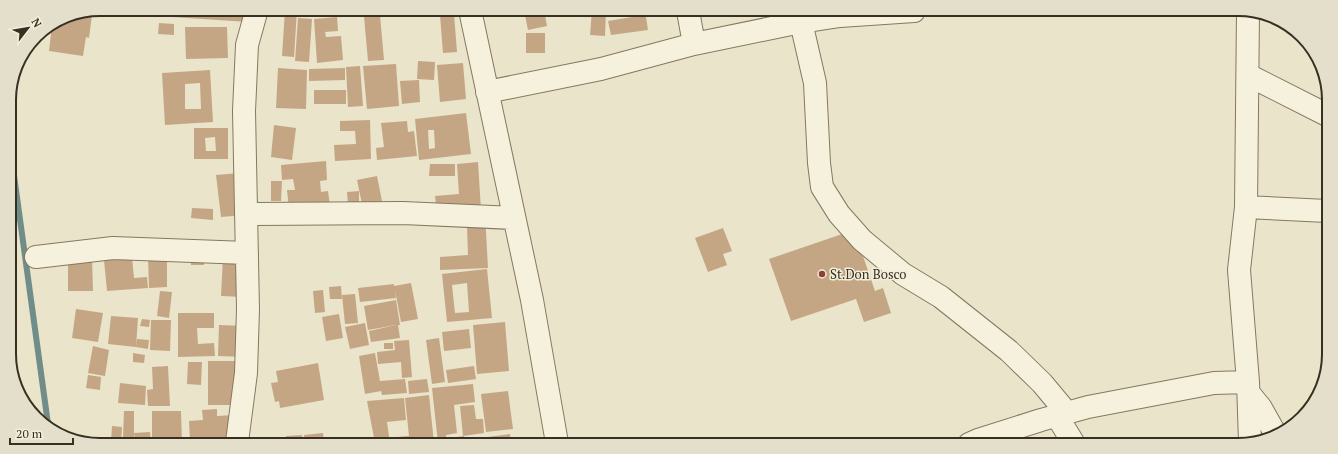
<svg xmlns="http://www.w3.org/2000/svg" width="1338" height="454" font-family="'PT Serif',serif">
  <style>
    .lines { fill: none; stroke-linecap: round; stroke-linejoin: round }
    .stream { stroke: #718d89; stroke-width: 6 }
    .building { fill: #c5a684; fill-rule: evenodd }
    .minor-casing { stroke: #857860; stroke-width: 24 }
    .minor { stroke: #f6f1dc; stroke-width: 22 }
    .poi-dot { fill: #8e3f36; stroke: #f3eed9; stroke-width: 1.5 }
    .labels { text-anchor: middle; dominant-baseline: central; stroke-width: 3; stroke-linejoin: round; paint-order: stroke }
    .poi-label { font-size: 13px; fill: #372f22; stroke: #f3eed9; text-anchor: start }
    .rim { fill: none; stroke: #372f22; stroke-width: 2 }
  </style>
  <rect width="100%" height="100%" fill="#eae4ca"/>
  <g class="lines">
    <!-- stream -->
    <path class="stream" d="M9 139 48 424"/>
  </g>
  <!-- building -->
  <path class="building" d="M173 9H249L248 22 172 17Z
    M285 10H297L294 57 282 56Z
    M524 10H544L547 26 528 30Z
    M592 10H606L605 36 590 35Z
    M637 10H645L648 30 611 35 608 21 638 16Z
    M78 13 92 15 89 38 86 37 83 56 49 51 52 25 66 16Z
    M454 14 457 52 443 53 440 15Z
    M380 15 384 60 368 61 364 16Z
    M337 17 338 31 325 32 326 37 341 36 343 60 317 63 314 19Z
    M298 18 312 19 309 62 295 61Z
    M159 23 174 24V35L158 34Z
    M185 27H227L228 58 186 59Z
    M526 33H545V53H526Z
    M418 61 435 62 434 80 417 79Z
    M463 63 466 99 440 102 437 65Z
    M396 64 399 106 367 109 363 66Z
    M360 66 363 106 348 107 346 67Z
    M278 68 307 70 306 109 276 108Z
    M345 68V80L309 81V69Z
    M210 70 213 122 165 125 162 73ZM200 83 201 109H185V84Z
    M419 80 420 102 402 104 400 81Z
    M314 90H346V104H314Z
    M466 113 471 154 419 160 415 119ZM428 130H434L435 148 429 149Z
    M370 120 371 159 335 161 334 145 356 144 355 131H340V121Z
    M407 121 408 132 414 131 417 156 377 160 376 148 384 147 381 123Z
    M274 125 296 128 292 160 271 157Z
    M194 128H228V159H194ZM215 137 216 151H206L205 138Z
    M326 161 327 180 320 181 321 192 328 191 330 206 289 209 287 190H295L293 179 282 180 281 165Z
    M478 162 481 210 437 213 435 196 459 194 457 164Z
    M430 164H455V176H429Z
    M240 173 245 215 221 217 216 175Z
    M377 176 382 201 362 204 357 180Z
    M271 181H282L281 201H271Z
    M359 191V203L348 204 347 192Z
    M192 208 213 209V220L191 218Z
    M485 214 488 268 440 270V257L468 255 467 226 449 227 448 216Z
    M723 228 732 251 723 254 727 265 708 272 695 238Z
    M854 230 875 291 883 288 891 313 864 322 856 299 791 321 769 259Z
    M191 254H204V265H191Z
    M148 256H167V287L149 288Z
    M223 256 245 257 243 297 221 296Z
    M132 257 134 278 147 277 148 288 107 291 104 260Z
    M68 258H92L93 291H68Z
    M487 269 492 318 447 322 442 274ZM467 283 469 312 455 313 452 285Z
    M411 283 418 319 401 322 395 290 396 298 360 302 358 288 394 284V286Z
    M341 286 342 299H330L329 287Z
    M323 290 325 312 315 313 313 291Z
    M160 291 172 292 169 318 157 316Z
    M355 294 358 323 345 324 342 295Z
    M396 300 400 325H398L400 338 371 342 369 331 396 325 368 330 364 306Z
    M76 309 103 313 98 342 72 338Z
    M178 313H214V328H197L198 344 214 343 215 356 178 357Z
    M339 314 343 338 326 341 322 317Z
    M111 316 138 318 136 347 108 344Z
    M142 319 150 320 149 327 140 326Z
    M151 320H171L170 351 150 350Z
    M505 322 509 371 477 374 473 325Z
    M365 323 369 345 350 349 345 327Z
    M219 325 245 326 244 357 218 356Z
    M469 329 471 348 444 351 442 332Z
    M439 338 445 382 432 384 426 340Z
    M137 339 149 340 148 349 136 347Z
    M409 340 412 377 402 378 401 362 378 364 377 352 395 350 394 341Z
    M384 343H393V349H384Z
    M93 346 109 350 105 376 88 373Z
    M133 353 145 355 144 363 133 362Z
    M375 353 380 381 405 379 407 393 382 395 381 391 365 394 359 356Z
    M208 361H241L236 405H208Z
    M188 362H202L201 385 187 384Z
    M318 363 324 400 280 408 279 401 275 402 271 383 278 382 276 371Z
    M168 366 170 406H148L147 390 153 389 152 367Z
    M474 366 476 379 448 383 446 370Z
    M88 375 101 377 100 390 86 388Z
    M427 379 429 392 409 394 408 381Z
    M120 383 146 386 145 405 118 403Z
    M473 384 475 402 454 405 457 433 446 435 447 443H438L432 388Z
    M508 391 513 429 486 432 481 394Z
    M429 395 434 443H396V437L409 436 405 398Z
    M404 398 406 420 387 422 390 443H375L367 401Z
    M474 405 476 419H483L484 433 463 436 460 406Z
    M217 409V416L235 415 237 442H190L189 421 203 420 202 410Z
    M124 411H134V438H123Z
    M152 411H181L182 442H152Z
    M112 426 122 427 121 442H111Z
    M150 432 151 442H135L134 433Z
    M323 433 324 442H305L304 435Z
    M510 434 511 443H448V438L464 436 465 440Z
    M302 435V442H286V436Z
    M357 439V443L334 442V440Z"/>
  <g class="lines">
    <!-- minor casing -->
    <g class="minor-casing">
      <path id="minor" d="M470 10 532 300 557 443
        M688 11 694 44
        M1248 12 1246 207 1239 270 1248 382 1250 442
        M801 22 815 83 819 163 822 187 839 214 862 240 903 274 941 297 1009 351 1042 383 1067 413
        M1248 75 1327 115
        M487 92 601 69 694 44 801 22 840 16 914 11
        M1246 207 1327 211
        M246 214 403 213 513 218
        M36 257 113 248 247 253
        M1248 392 1261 408 1275 433
        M1057 416 1074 444
        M237 442 246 373 248 309 244 111 247 45 257 9
        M969 444 978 440 1041 420 1088 407 1214 383 1248 382"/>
    </g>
    <!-- minor -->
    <use href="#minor" class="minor"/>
  </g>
  <!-- markers -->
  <circle class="poi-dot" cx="822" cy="274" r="4"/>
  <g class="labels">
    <!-- poi labels -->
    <g class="poi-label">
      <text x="830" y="274">St.Don Bosco</text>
    </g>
  </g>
  <!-- crop -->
  <path d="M0 0H1338V454H0ZM100 16H1238A84 84 0 0 1 1322 100V354A84 84 0 0 1 1238 438H100A84 84 0 0 1 16 354V100A84 84 0 0 1 100 16Z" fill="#e4dfca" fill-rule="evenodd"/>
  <path class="rim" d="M100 16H1238A84 84 0 0 1 1322 100V354A84 84 0 0 1 1238 438H100A84 84 0 0 1 16 354V100A84 84 0 0 1 100 16Z"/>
  <!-- north arrow -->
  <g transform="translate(28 28) rotate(59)" stroke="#f3eed9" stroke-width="3" paint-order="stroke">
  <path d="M0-3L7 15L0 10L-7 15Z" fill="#372f22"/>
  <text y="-6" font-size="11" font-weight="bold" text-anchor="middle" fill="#372f22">N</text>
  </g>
  <!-- scale -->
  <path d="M10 438v6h63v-6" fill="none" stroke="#372f22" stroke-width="2"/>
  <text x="16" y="438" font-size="12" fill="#372f22" stroke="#f3eed9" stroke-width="3" paint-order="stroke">20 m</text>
</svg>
